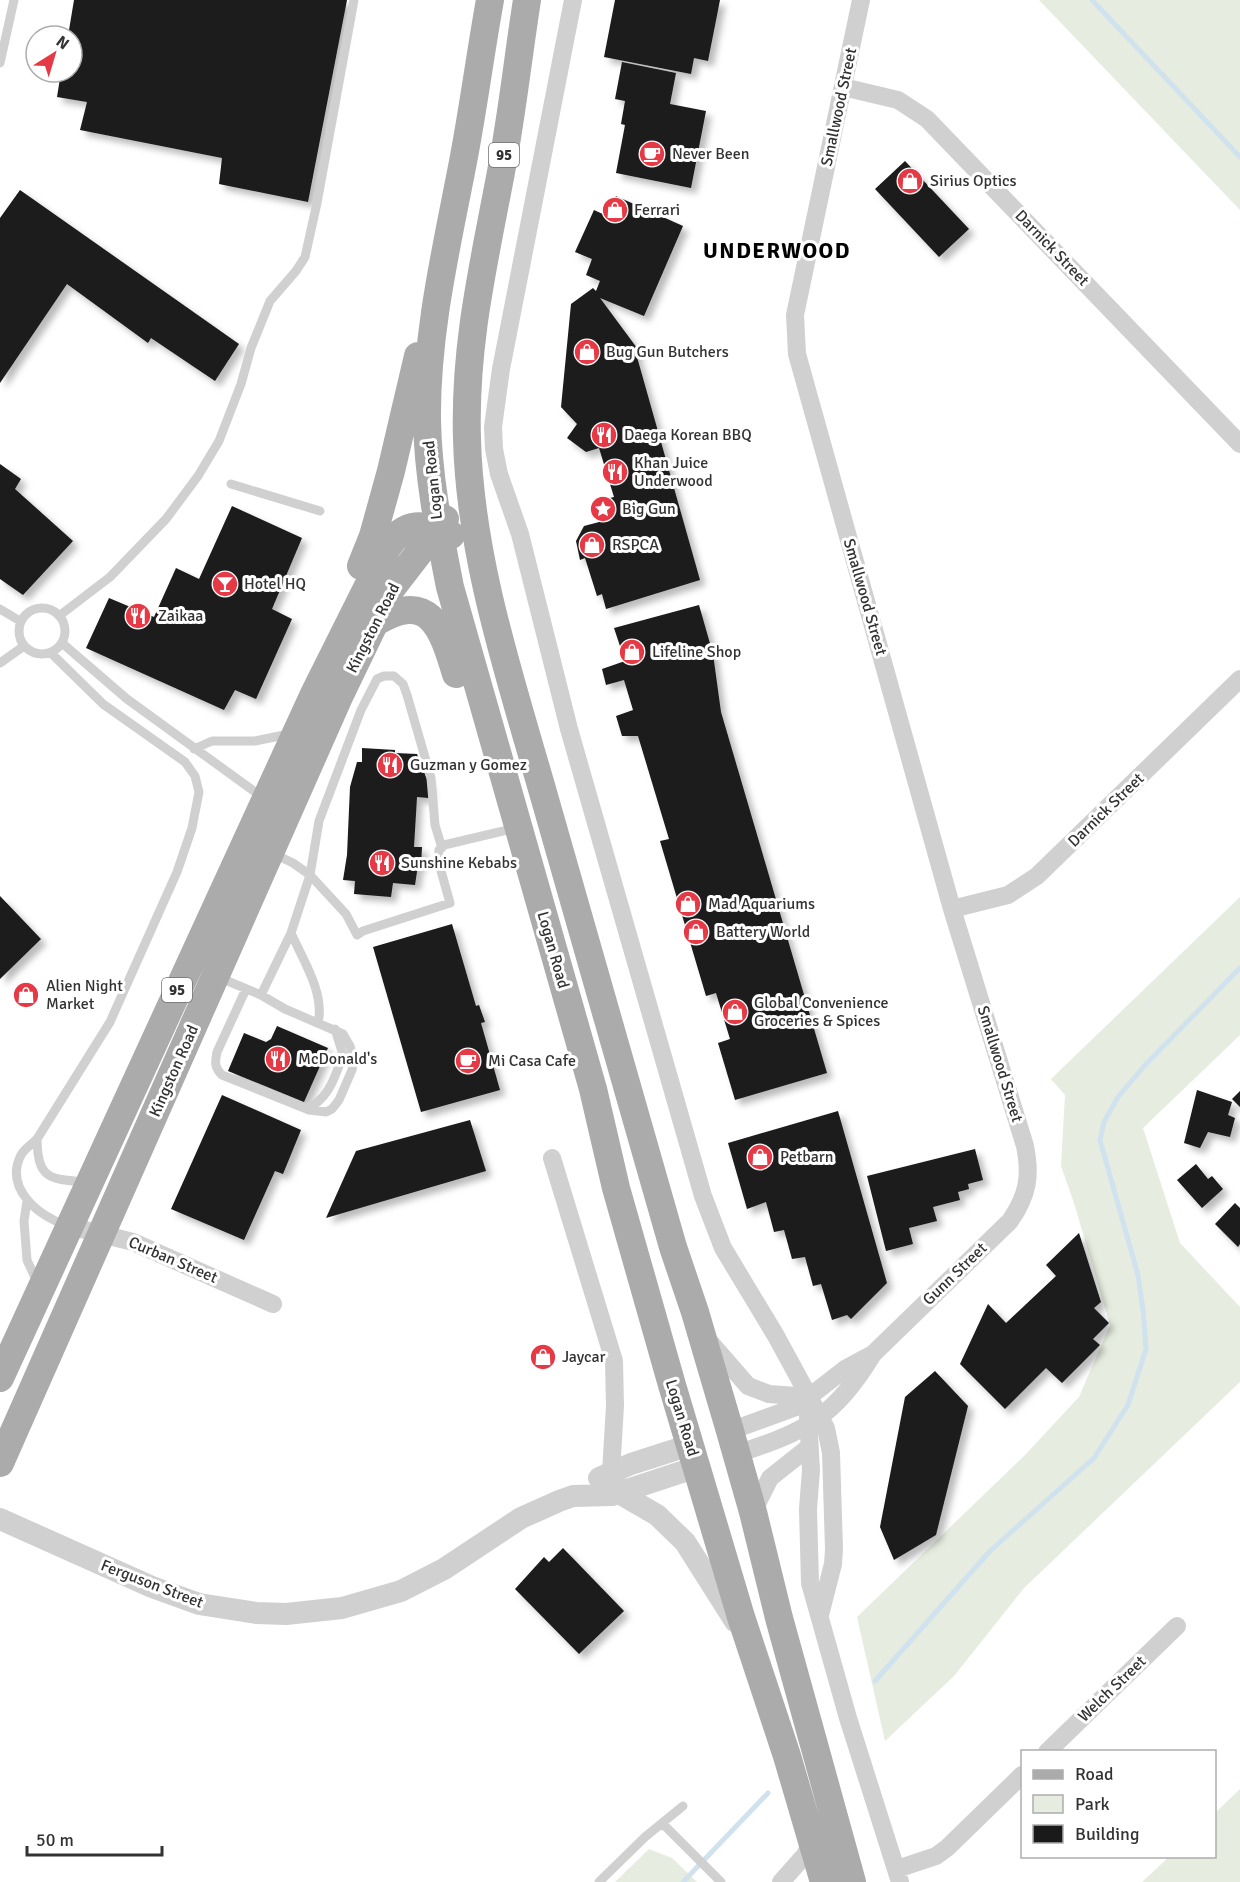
<svg xmlns="http://www.w3.org/2000/svg" width="1240" height="1882" font-family="Signika,sans-serif">
  <style>
    .green { fill: #e6ecdf }
    .lines { fill: none; stroke-linecap: round; stroke-linejoin: round }
    .stream { stroke: #cfe2ee; stroke-width: 5 }
    .building { fill: #1a1a1a; filter: url(#shadow) }
    .service { stroke: #d0d0d0; stroke-width: 9 }
    .minor { stroke: #d0d0d0; stroke-width: 18 }
    .tertiary { stroke: #d0d0d0; stroke-width: 22 }
    .primary { stroke: #ababab; stroke-width: 28 }
    .labels { text-anchor: middle; dominant-baseline: central; stroke-width: 6; stroke-linejoin: round; paint-order: stroke }
    .shield { fill: #fff; stroke: #707070; stroke-width: 1.5 }
    .shield-label { font-size: 15px; font-weight: bold; fill: #333 }
    .street-label { font-size: 16px; fill: #333; stroke: #fff }
    .poi-label { font-size: 16px; fill: #333; stroke: #fff; text-anchor: start }
    .district-label { font-size: 22px; font-weight: bold; letter-spacing: 1.5px; fill: #000; stroke: #fff }
  </style>
  <defs>
    <filter id="shadow"><feDropShadow dx="5.5" dy="5.5" stdDeviation="3" flood-color="#0004"/></filter>
  </defs>
  <rect width="100%" height="100%" fill="#fff"/>
  <!-- green -->
  <path class="green" d="M1039 0H1240V210Z
    M1240 897V1035L1143 1128 1180 1243 1240 1307V1382L1024 1588 954 1676 885 1741 857 1617 1025 1455 1079 1397 1110 1325 1074 1203 1061 1166 1065 1095 1051 1079Z
    M1240 1789V1882H1142L1169 1857 1214 1856 1215 1813Z
    M649 1849 672 1858 697 1882H615Z"/>
  <g class="lines">
    <!-- stream -->
    <path class="stream" d="M1092 0 1240 157
      M875 1681 990 1551 1094 1458 1128 1405 1146 1349 1143 1310 1138 1275 1100 1140 1104 1122 1118 1097 1146 1064 1240 968
      M683 1882 768 1793"/>
  </g>
  <!-- building -->
  <path class="building" d="M74 0H347L308 202 219 184 222 158 80 130 87 102 57 97 61 72H72V36H68Z
    M615 0H720L708 61 694 58 691 74 604 57Z
    M622 62 676 73 670 104 706 111 691 188 616 173 625 125 621 124 625 101 615 99Z
    M905 161 969 229 939 257 875 189Z
    M20 190 239 344 215 381 151 338 148 343 67 284 0 383V218Z
    M616 196 683 226 644 316 600 298 637 348V357L700 580 606 609 602 594 597 596 585 558 580 560 576 541 584 526 603 521 597 501 614 497 599 448 586 452 567 438 577 424 561 407 571 304 593 288 596 291 600 281 586 275 592 259 575 252 594 210 607 216Z
    M0 464 21 479 15 489 73 541 23 595 0 579Z
    M232 506 302 538 272 609 292 619 256 699 235 690 224 710 86 648 109 598 154 617 176 568 199 579Z
    M699 605 713 654 721 712 827 1073 735 1100 718 1043 730 1039 716 993 706 996 660 841 669 839 638 736H622L616 716 633 710 624 680 606 685 602 669 625 661 614 628Z
    M362 748 395 750V753L417 754 429 785V798L417 797 414 847H422L421 865H418L415 885 393 883 391 897 354 894 355 881 343 880 347 855 350 787 357 762H362Z
    M0 896 41 939 0 979Z
    M452 924 476 1006 479 1005 485 1022 481 1023 500 1090 421 1112 373 947Z
    M277 1026 328 1048 304 1102 228 1071 244 1033 266 1042 271 1039Z
    M1197 1090 1232 1102 1228 1115 1235 1118 1230 1137 1208 1132 1200 1148 1184 1143Z
    M1240 1091V1107L1232 1099Z
    M222 1095 301 1130 283 1174 275 1171 244 1240 171 1209Z
    M838 1111 887 1283 851 1319 847 1315 832 1320 821 1284 813 1286 805 1257 792 1259 784 1230 774 1232 766 1202 747 1209 728 1143Z
    M470 1120 486 1171 326 1218 356 1151Z
    M975 1149 983 1180 968 1184 969 1189 958 1192 960 1200 933 1207 937 1221 909 1228 913 1244 886 1251 867 1176Z
    M1196 1164 1208 1179 1212 1176 1223 1189 1202 1208 1177 1180Z
    M1235 1203 1240 1208V1244L1238 1247 1215 1224Z
    M1079 1233 1101 1302 1094 1308 1109 1323 1093 1339 1100 1345 1062 1383 1046 1368 1005 1409 960 1364 988 1304 1006 1323 1056 1276 1046 1265Z
    M935 1371 968 1406 936 1535 894 1560 880 1527 905 1397Z
    M563 1548 624 1611 579 1654 515 1589 544 1557 549 1562Z"/>
  <g class="lines">
    <!-- service -->
    <path class="service" d="M0 63 14 0
      M231 484 320 511
      M19 631a23 23 0 1 1 46 0a23 23 0 1 1-46 0Z
      M0 609 20 621
      M59 616 110 577 166 519 198 476 219 441 241 384 251 348 270 301 296 271 305 257 317 203 354 0
      M62 643 127 699 262 797
      M51 653 103 704 185 762 195 776 199 792 192 828 177 872 110 1022 37 1139C32 1144 24 1149 21 1155 4 1188 39 1217 66 1225
      M0 663 24 646
      M194 749 212 741H255L289 734
      M442 848 435 825 431 778 407 695 403 684 394 676H384L377 679 361 710 319 821 310 875 346 914 357 935 363 931 450 903 438 860 439 850 444 845 516 828
      M291 933C303 960 325 993 318 1023
      M218 977 261 995 285 1009 343 1034 350 1046 354 1060 352 1070 339 1100 332 1109 326 1112 309 1110 222 1075C214 1067 215 1062 217 1052L246 989
      M261 995 291 933 310 875 293 863 274 854
      M306 1109C329 1100 335 1076 343 1055L335 1029
      M37 1139C38 1179 48 1179 86 1182
      M27 1201 24 1221 27 1260 38 1284
      M663 1824 721 1882
      M599 1882 645 1837 683 1806"/>
    <!-- minor -->
    <path class="minor" d="M573 0 501 369 493 427 494 449 499 474 520 534 569 729 703 1196 723 1248 776 1336 826 1428 831 1453 834 1549 833 1564 820 1615
      M843 87 898 100 927 119 1240 444
      M952 909 1008 895 1037 876 1240 679
      M552 1158 614 1361 615 1406 611 1472
      M69 1226 133 1242 273 1304
      M708 1340 748 1386 769 1394 810 1397
      M808 1417 811 1470 808 1509 810 1583 848 1718 900 1882
      M730 1431 796 1407 845 1369 873 1354
      M736 1454C805 1432 834 1418 873 1354L1010 1221C1028 1195 1031 1176 1025 1146L952 909 797 354 795 315 861 0
      M753 1512 770 1478 809 1447
      M1047 1752 1177 1626
      M897 1869 936 1856 947 1848 1022 1775
      M781 1882 805 1855 812 1840"/>
    <!-- tertiary -->
    <path class="tertiary" d="M611 1472 619 1493 657 1515 685 1542 735 1621
      M599 1478 631 1464 690 1445
      M0 1519 152 1587 199 1604 256 1613 286 1614 342 1608 401 1591 444 1569 521 1518 559 1501 573 1496 612 1495 697 1467"/>
    <!-- primary -->
    <path class="primary" d="M490 0C480 55 473 111 462 167 446 250 426 334 427 420 428 477 439 531 450 587L593 1089 616 1188 672 1385 741 1617 787 1756 824 1882
      M527 0C518 57 512 115 501 172 484 263 464 345 467 439 470 560 511 680 544 796 587 946 630 1097 673 1247L695 1312 730 1431 753 1512 779 1618 852 1882
      M361 566 373 536 391 471 418 356
      M373 624C429 588 442 627 456 674
      M0 1378 314 694 387 548C405 520 424 523 451 535
      M0 1463 338 699 391 589 445 519"/>
  </g>
  <!-- icons -->
  <defs>
    <g id="cafe-disc" transform="scale(1.35)"><circle r="9.5" fill="#e63946" stroke="#fff"/><path d="M-5.5-4.5H6V0H3Q3 3.5 0 3.5H-2.5Q-5.5 3.5-5.5 0ZM3-3.2v2h1.7v-2ZM-6 4.5H4V6H-6Z" fill="#fff"/></g>
    <g id="shop-disc" transform="scale(1.35)"><circle r="9.5" fill="#e63946" stroke="#fff"/><path d="M-5-2.5h2.3a2.7 3.5 0 0 1 5.4 0H5L5.5 6h-11ZM-1.5-2.5h3a1.5 2.3 0 0 0-3 0Z" fill="#fff"/></g>
    <g id="restaurant-disc" transform="scale(1.35)"><circle r="9.5" fill="#e63946" stroke="#fff"/><path d="M-5-6h1v4h1v-4h1v4h1v-4h1v5L-1.5 .5V6h-2V.5L-5-1ZM5-6V6H3V1.5H1.5Q1.5-4 5-6Z" fill="#fff"/></g>
    <g id="sight-disc" transform="scale(1.35)"><circle r="9.5" fill="#e63946" stroke="#fff"/><path d="M0-6L1.8-2.2L6-1.7L2.9 1.2L3.7 5.4L0 3.3L-3.7 5.4L-2.9 1.2L-6-1.7L-1.8-2.2Z" fill="#fff"/></g>
    <g id="bar-disc" transform="scale(1.35)"><circle r="9.5" fill="#e63946" stroke="#fff"/><path d="M-6-5H6L.8 .8V4.5H3.5V6h-7V4.5H-.8V.8Z" fill="#fff"/></g>
  </defs>
  <g fill-rule="evenodd">
    <use href="#cafe-disc" x="652" y="154"/>
    <use href="#shop-disc" x="910" y="181"/>
    <use href="#shop-disc" x="615" y="210"/>
    <use href="#shop-disc" x="587" y="352"/>
    <use href="#restaurant-disc" x="604" y="435"/>
    <use href="#restaurant-disc" x="615" y="472"/>
    <use href="#sight-disc" x="603" y="509"/>
    <use href="#shop-disc" x="592" y="545"/>
    <use href="#bar-disc" x="225" y="584"/>
    <use href="#restaurant-disc" x="138" y="616"/>
    <use href="#shop-disc" x="632" y="652"/>
    <use href="#restaurant-disc" x="390" y="765"/>
    <use href="#restaurant-disc" x="382" y="863"/>
    <use href="#shop-disc" x="688" y="904"/>
    <use href="#shop-disc" x="696" y="932"/>
    <use href="#shop-disc" x="26" y="995"/>
    <use href="#shop-disc" x="735" y="1012"/>
    <use href="#restaurant-disc" x="278" y="1059"/>
    <use href="#cafe-disc" x="468" y="1061"/>
    <use href="#shop-disc" x="760" y="1157"/>
    <use href="#shop-disc" x="543" y="1357"/>
  </g>
  <g class="labels">
    <!-- shield labels -->
    <g class="shield">
      <rect x="489" y="143" width="30" height="24" rx="4.5"/>
      <rect x="162" y="978" width="30" height="24" rx="4.5"/>
    </g>
    <g class="shield-label">
      <text x="504" y="155">95</text>
      <text x="177" y="990">95</text>
    </g>
    <!-- street labels -->
    <g class="street-label">
      <text transform="translate(839 107) rotate(-78)">Smallwood Street</text>
      <text transform="translate(1052 248) rotate(46)">Darnick Street</text>
      <text transform="translate(433 480) rotate(-96)">Logan Road</text>
      <text transform="translate(865 597) rotate(74)">Smallwood Street</text>
      <text transform="translate(373 628) rotate(-63)">Kingston Road</text>
      <text transform="translate(1106 810) rotate(-44)">Darnick Street</text>
      <text transform="translate(553 950) rotate(74)">Logan Road</text>
      <text transform="translate(1000 1064) rotate(73)">Smallwood Street</text>
      <text transform="translate(174 1071) rotate(-66)">Kingston Road</text>
      <text transform="translate(173 1260) rotate(23)">Curban Street</text>
      <text transform="translate(955 1274) rotate(-44)">Gunn Street</text>
      <text transform="translate(682 1418) rotate(73)">Logan Road</text>
      <text transform="translate(152 1584) rotate(21)">Ferguson Street</text>
      <text transform="translate(1112 1689) rotate(-44)">Welch Street</text>
    </g>
    <!-- poi labels -->
    <g class="poi-label">
      <text x="672" y="154">Never Been</text>
      <text x="930" y="181">Sirius Optics</text>
      <text x="634" y="210">Ferrari</text>
      <text x="606" y="352">Bug Gun Butchers</text>
      <text x="624" y="435">Daega Korean BBQ</text>
      <text x="634" y="463">Khan Juice<tspan x="634" dy="18">Underwood</tspan></text>
      <text x="622" y="509">Big Gun</text>
      <text x="612" y="545">RSPCA</text>
      <text x="244" y="584">Hotel HQ</text>
      <text x="158" y="616">Zaikaa</text>
      <text x="652" y="652">Lifeline Shop</text>
      <text x="410" y="765">Guzman y Gomez</text>
      <text x="401" y="863">Sunshine Kebabs</text>
      <text x="708" y="904">Mad Aquariums</text>
      <text x="716" y="932">Battery World</text>
      <text x="46" y="986">Alien Night<tspan x="46" dy="18">Market</tspan></text>
      <text x="754" y="1003">Global Convenience<tspan x="754" dy="18">Groceries &amp; Spices</tspan></text>
      <text x="298" y="1059">McDonald's</text>
      <text x="488" y="1061">Mi Casa Cafe</text>
      <text x="780" y="1157">Petbarn</text>
      <text x="562" y="1357">Jaycar</text>
    </g>
    <!-- district labels -->
    <g class="district-label">
      <text x="777" y="250">UNDERWOOD</text>
    </g>
  </g>
  <!-- legend -->
  <rect x="1021" y="1750" width="195" height="108" fill="#ffffff" stroke="#adadad" stroke-width="1.5"/>
  <rect x="1033" y="1770" width="30" height="9" fill="#ababab" stroke="#adadad" stroke-width="1.5"/>
  <text x="1075" y="1780" font-size="18" fill="#333333">Road</text>
  <rect x="1033" y="1795" width="30" height="18" fill="#e6ecdf" stroke="#adadad" stroke-width="1.5"/>
  <text x="1075" y="1810" font-size="18" fill="#333333">Park</text>
  <rect x="1033" y="1825" width="30" height="18" fill="#1a1a1a" stroke="#adadad" stroke-width="1.5"/>
  <text x="1075" y="1840" font-size="18" fill="#333333">Building</text>
  <!-- north arrow -->
  <g transform="translate(54 54) rotate(37)"><circle r="28" fill="#ffffff" stroke="#adadad" stroke-width="1.5"/>
  <path d="M0-4.5L10 22L0 15L-10 22Z" fill="#e63946"/>
  <text y="-9" font-size="16" font-weight="bold" text-anchor="middle" fill="#333333">N</text>
  </g>
  <!-- scale -->
  <path d="M27 1846v9h135v-9" fill="none" stroke="#333333" stroke-width="3"/>
  <text x="36" y="1846" font-size="18" fill="#333333" stroke="#ffffff" stroke-width="4.5" paint-order="stroke">50 m</text>
</svg>
